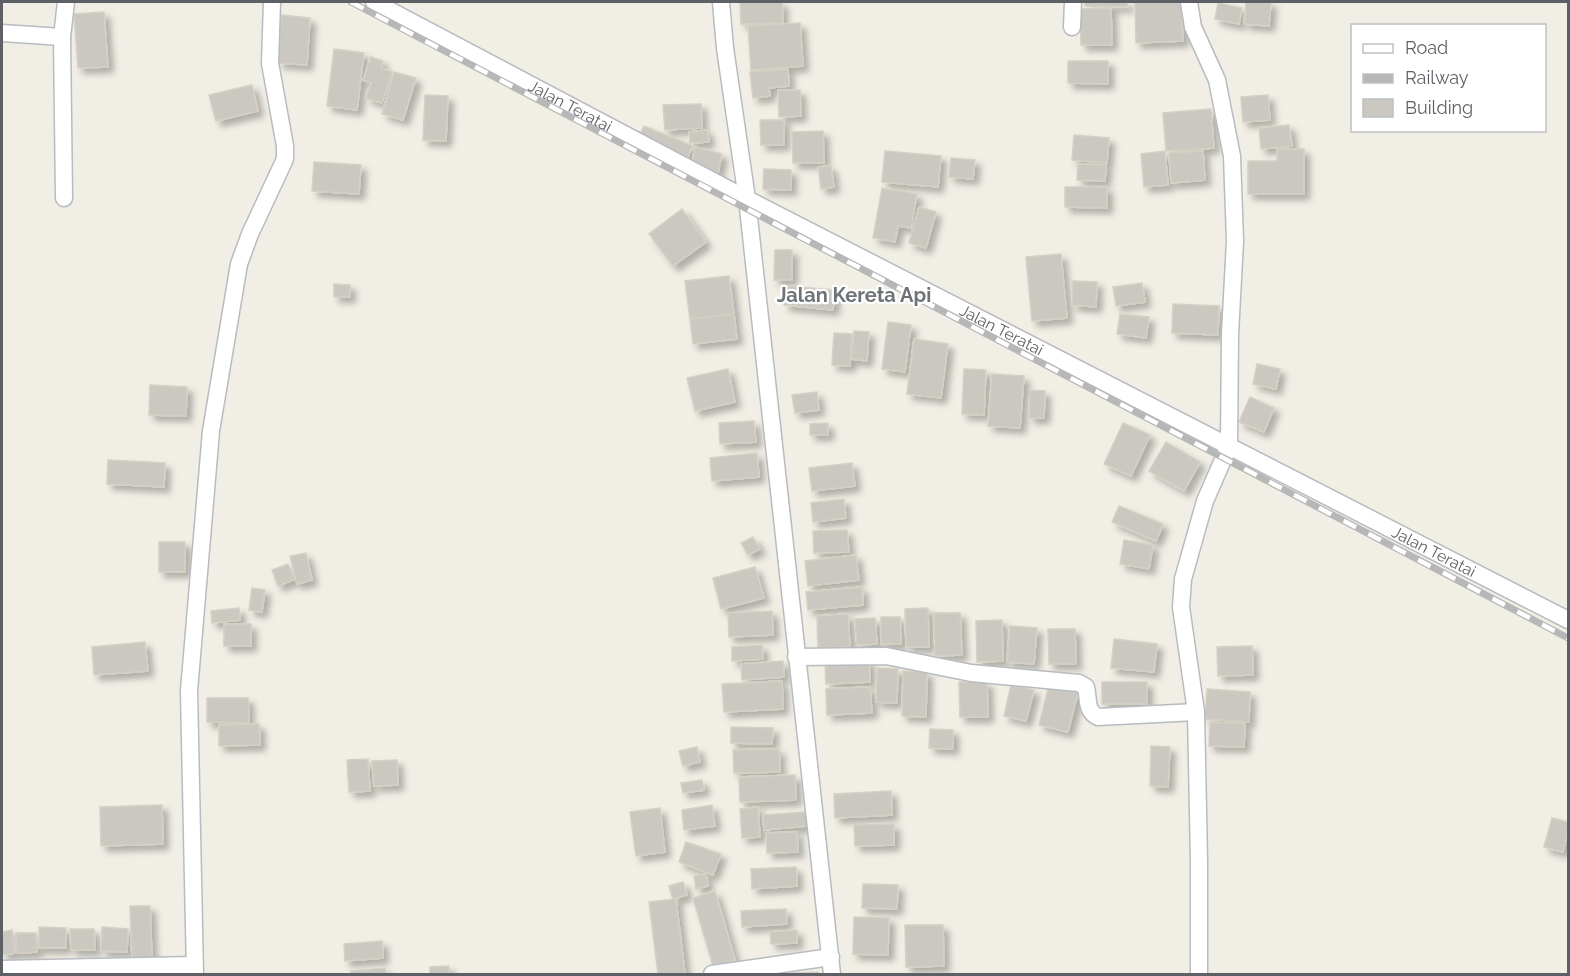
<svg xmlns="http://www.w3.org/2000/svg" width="1570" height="976" font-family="Raleway,sans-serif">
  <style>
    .building { fill: #cbc8c2; stroke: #d5d0c3; stroke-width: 1.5; filter: url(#shadow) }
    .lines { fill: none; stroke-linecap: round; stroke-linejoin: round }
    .minor-casing { stroke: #b8bbbf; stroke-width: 19 }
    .minor { stroke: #fff; stroke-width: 16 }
    .rail-casing { stroke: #b6b7b7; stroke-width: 7 }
    .rail { stroke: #fff; stroke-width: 4.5; stroke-dasharray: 14; stroke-linecap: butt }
    .labels { text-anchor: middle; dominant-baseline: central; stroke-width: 4.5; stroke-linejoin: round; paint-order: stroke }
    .street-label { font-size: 16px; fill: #5d6166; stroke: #fff }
    .quarter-label { font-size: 20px; font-weight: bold; fill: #6e7378; stroke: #fff }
  </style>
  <defs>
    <filter id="shadow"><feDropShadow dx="5.5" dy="5.5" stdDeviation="3" flood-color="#0004"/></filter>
  </defs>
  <rect width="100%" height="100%" fill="#f0eee5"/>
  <!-- building -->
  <path class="building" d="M740 2H782L783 23 741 24Z
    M1085 2H1128L1127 7 1085 6Z
    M1135 2H1181L1183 41 1136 43Z
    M1246 2H1271L1269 26 1244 24Z
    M1218 3 1242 8 1239 24 1215 19Z
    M1111 8 1112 45H1081L1080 9Z
    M104 12 108 67 78 68 74 14Z
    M281 15 310 18 307 65 278 63Z
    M800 23 803 66 751 70 748 26Z
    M334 49 364 53 357 110 327 106Z
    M371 57 383 61 381 68 392 72 382 103 366 98 371 83 363 80Z
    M1068 61H1108V84L1068 83Z
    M788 69 789 86 769 88 770 96 753 98 750 72Z
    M394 72 416 78 403 120 382 114Z
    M252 85 258 111 216 121 209 95Z
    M778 90H800L801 116 779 117Z
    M425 95 448 96 446 141 423 140Z
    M1268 95 1270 120 1243 122 1241 97Z
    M701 104 702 128 665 130 663 105Z
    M1211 109 1214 148 1166 151 1163 113Z
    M760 120H784V145H761Z
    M1289 125 1292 146 1261 149 1259 128Z
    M644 126 693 146 687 159 638 139Z
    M707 130 709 142 690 143 689 132Z
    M823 131 824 163H793L792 132Z
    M1074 135 1109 138 1107 163 1072 160Z
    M695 147 722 154 718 173 691 167Z
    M1277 149H1304V194H1248V161H1277Z
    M885 151 941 156 938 187 882 182Z
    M1165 151 1168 185 1144 187 1141 154Z
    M1203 151 1205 180 1171 183 1169 153Z
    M951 158 975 160 973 179 949 177Z
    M314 162 361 165 359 194 312 191Z
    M1078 164 1106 165 1105 181 1077 180Z
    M831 166 834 187 821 189 818 167Z
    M764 169 791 170V190L763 189Z
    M1065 187H1107V208L1065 207Z
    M882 188 917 194 911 228 898 226 895 242 873 238Z
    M919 207 936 212 926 248 909 243Z
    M682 209 706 242 673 266 649 234Z
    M775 250H792V280H774Z
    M1061 254 1067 318 1032 321 1026 257Z
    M729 276 734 314 690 319 685 281Z
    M1073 281 1097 282 1096 307 1072 305Z
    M1142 283 1145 302 1116 306 1113 287Z
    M334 284 350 285V297H334Z
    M786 286 835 290 833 310 784 305Z
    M1173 304 1219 306 1218 335 1172 333Z
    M734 314 737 339 693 344 690 319Z
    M1120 314 1149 317 1146 338 1117 334Z
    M888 322 911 325 905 372 882 369Z
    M854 331 869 332 867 361 851 359Z
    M834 333 852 334 850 366 832 365Z
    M914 339 948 344 941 398 907 394Z
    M1257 364 1280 369 1276 389 1253 384Z
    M728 369 735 402 695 411 687 378Z
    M964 369 986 370 984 415 962 414Z
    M992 374 1024 376 1020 428 988 426Z
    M150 385 187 387 186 416 149 415Z
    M1030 390 1045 391 1044 418H1029Z
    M817 392 819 410 795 413 792 395Z
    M1250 397 1274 408 1264 432 1239 422Z
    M754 421 756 442 720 444 719 423Z
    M828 423V435H810V424Z
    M1123 423 1150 435 1131 476 1104 464Z
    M1166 442 1200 462 1184 491 1149 471Z
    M757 453 759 477 712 481 710 458Z
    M108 460 165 463 164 487 107 484Z
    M852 463 855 486 812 491 809 468Z
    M844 499 846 518 813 522 811 503Z
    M1119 506 1163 524 1156 541 1112 522Z
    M847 530 849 552 814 553 813 531Z
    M753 537 760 549 748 555 741 543Z
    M1124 540 1153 545 1149 569 1120 564Z
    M159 542H185V572H159Z
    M306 553 312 580 297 584 290 556Z
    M856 555 859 580 808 586 805 561Z
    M288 564 295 579 278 586 272 570Z
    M755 567 764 598 721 609 713 578Z
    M862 587 863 605 808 610 806 592Z
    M252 588 265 590 262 612 249 610Z
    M239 608 240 620 212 623 211 611Z
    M928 608 929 647H906L905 609Z
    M772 611 773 635 729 637 728 613Z
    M934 613H960L962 655 935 656Z
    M848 614 850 647 818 648 817 616Z
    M881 617H900L901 644H881Z
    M875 618 877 644 857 645 855 619Z
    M1002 620 1003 661 977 662 976 621Z
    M224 624H251V646H224Z
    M1010 626 1037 628 1034 664 1007 662Z
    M1048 629H1075L1076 664H1049Z
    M1114 639 1157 644 1154 672 1111 668Z
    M145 642 148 671 94 675 92 647Z
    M762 645 763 659 732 661V647Z
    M1252 646 1253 675 1218 676 1217 647Z
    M869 660 870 682 826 684 825 662Z
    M783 661 784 677 742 680 741 664Z
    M877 668 898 669 897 703 876 702Z
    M903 671 927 672 926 717 902 716Z
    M782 681 783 709 724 712 722 684Z
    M959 682H987L988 717H960Z
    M1102 682H1147V704H1102Z
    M1011 685 1034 690 1026 721 1004 716Z
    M1049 685 1078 692 1068 732 1039 725Z
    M870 687 872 713 827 715 826 689Z
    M1207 689 1250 692 1249 722 1205 719Z
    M207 698H248L249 723 207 722Z
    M1210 722 1245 724 1244 747 1209 746Z
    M259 724 260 745 219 746V725Z
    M731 727 773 728 772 744 731 743Z
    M930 729 953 730V749L929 748Z
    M1151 746 1170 747 1168 787 1150 786Z
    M697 747 700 762 683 766 679 751Z
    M779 749 780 772 734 773 733 750Z
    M368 759 370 791 349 792 347 760Z
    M397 760 398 785 374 786 372 761Z
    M795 775 796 800 740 802 739 777Z
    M702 780 704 790 683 793 681 783Z
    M891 791 892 815 835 818 834 794Z
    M162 805 163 844 101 846 100 807Z
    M712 805 715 826 684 830 682 810Z
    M758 807 760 837 742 838 740 809Z
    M660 808 665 852 636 856 630 812Z
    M806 812 807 826 764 830 763 815Z
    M1552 818 1568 822V830L1563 852 1544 847Z
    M894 824V845L855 846 854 825Z
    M797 832 798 852 767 853 766 833Z
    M686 842 721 854 713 875 679 862Z
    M796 867 797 886 752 889 751 869Z
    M706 874 708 886 696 889 694 876Z
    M683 882 687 895 673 899 669 886Z
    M863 884 898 885 897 909 862 908Z
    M715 891 735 960 713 966 693 898Z
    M676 899 685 974H658L649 902Z
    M130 906H150L152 958 132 959Z
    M786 909 787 924 742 927 741 911Z
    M854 917 889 918 888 955 853 954Z
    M905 925H943L944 966 906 967Z
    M39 927 66 928V948H39Z
    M102 927 128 929 127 952 101 951Z
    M70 929H94L95 950H71Z
    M12 930 15 953 2 955V932Z
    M797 930V943L771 944 770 932Z
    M16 933H36L37 952 16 953Z
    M382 941 383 958 345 961 344 944Z
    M449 966V974H430V967Z
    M385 968 386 974H351V971Z
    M818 972V974H776Z"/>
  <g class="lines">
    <!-- minor casing -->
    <g class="minor-casing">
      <g id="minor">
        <path id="s1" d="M374 2 747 199 1568 620"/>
        <path d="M721 2 725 48 747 199 832 974"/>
        <path d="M1189 2 1193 27 1217 80 1232 156 1235 241 1230 334 1229 446 1205 501 1183 579 1181 607 1196 712 1199 861V974"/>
        <path d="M1072 27 1073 2"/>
        <path d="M2 33 62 37"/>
        <path d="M64 198 62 37 66 2"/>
        <path d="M796 657 886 656 971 673 1079 683 1086 687C1089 698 1085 711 1098 717L1196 712"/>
        <path d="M2 969 194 965"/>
        <path d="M195 974 189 691 211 431 239 264 250 234 285 159V146L270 63 272 2"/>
        <path d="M712 974 831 957"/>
      </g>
    </g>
    <!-- minor -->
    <use href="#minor" class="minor"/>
    <!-- rail casing -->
    <g class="rail-casing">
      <path id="rail" d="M351 2 1568 638"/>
    </g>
    <!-- rail -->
    <use href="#rail" class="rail"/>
  </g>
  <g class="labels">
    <!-- street labels -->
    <g class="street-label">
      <text stroke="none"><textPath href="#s1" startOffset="222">Jalan Teratai</textPath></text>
      <text stroke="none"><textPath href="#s1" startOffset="708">Jalan Teratai</textPath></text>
      <text stroke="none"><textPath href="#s1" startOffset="1194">Jalan Teratai</textPath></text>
    </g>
    <!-- quarter labels -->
    <g class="quarter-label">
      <text x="854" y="295">Jalan Kereta Api</text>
    </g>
  </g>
  <!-- border -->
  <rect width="1570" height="976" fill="none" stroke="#5d6166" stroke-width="6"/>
  <!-- legend -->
  <rect x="1351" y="24" width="195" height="108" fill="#ffffff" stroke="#bec0c2" stroke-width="1.5"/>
  <rect x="1363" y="44" width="30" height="9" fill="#ffffff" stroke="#bec0c2" stroke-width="1.5"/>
  <text x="1405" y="54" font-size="18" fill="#5d6166">Road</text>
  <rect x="1363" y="74" width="30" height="9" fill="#b6b7b7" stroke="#bec0c2" stroke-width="1.5"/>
  <text x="1405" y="84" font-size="18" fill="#5d6166">Railway</text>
  <rect x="1363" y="99" width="30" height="18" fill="#cbc8c2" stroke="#bec0c2" stroke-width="1.5"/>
  <text x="1405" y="114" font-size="18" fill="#5d6166">Building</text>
</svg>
